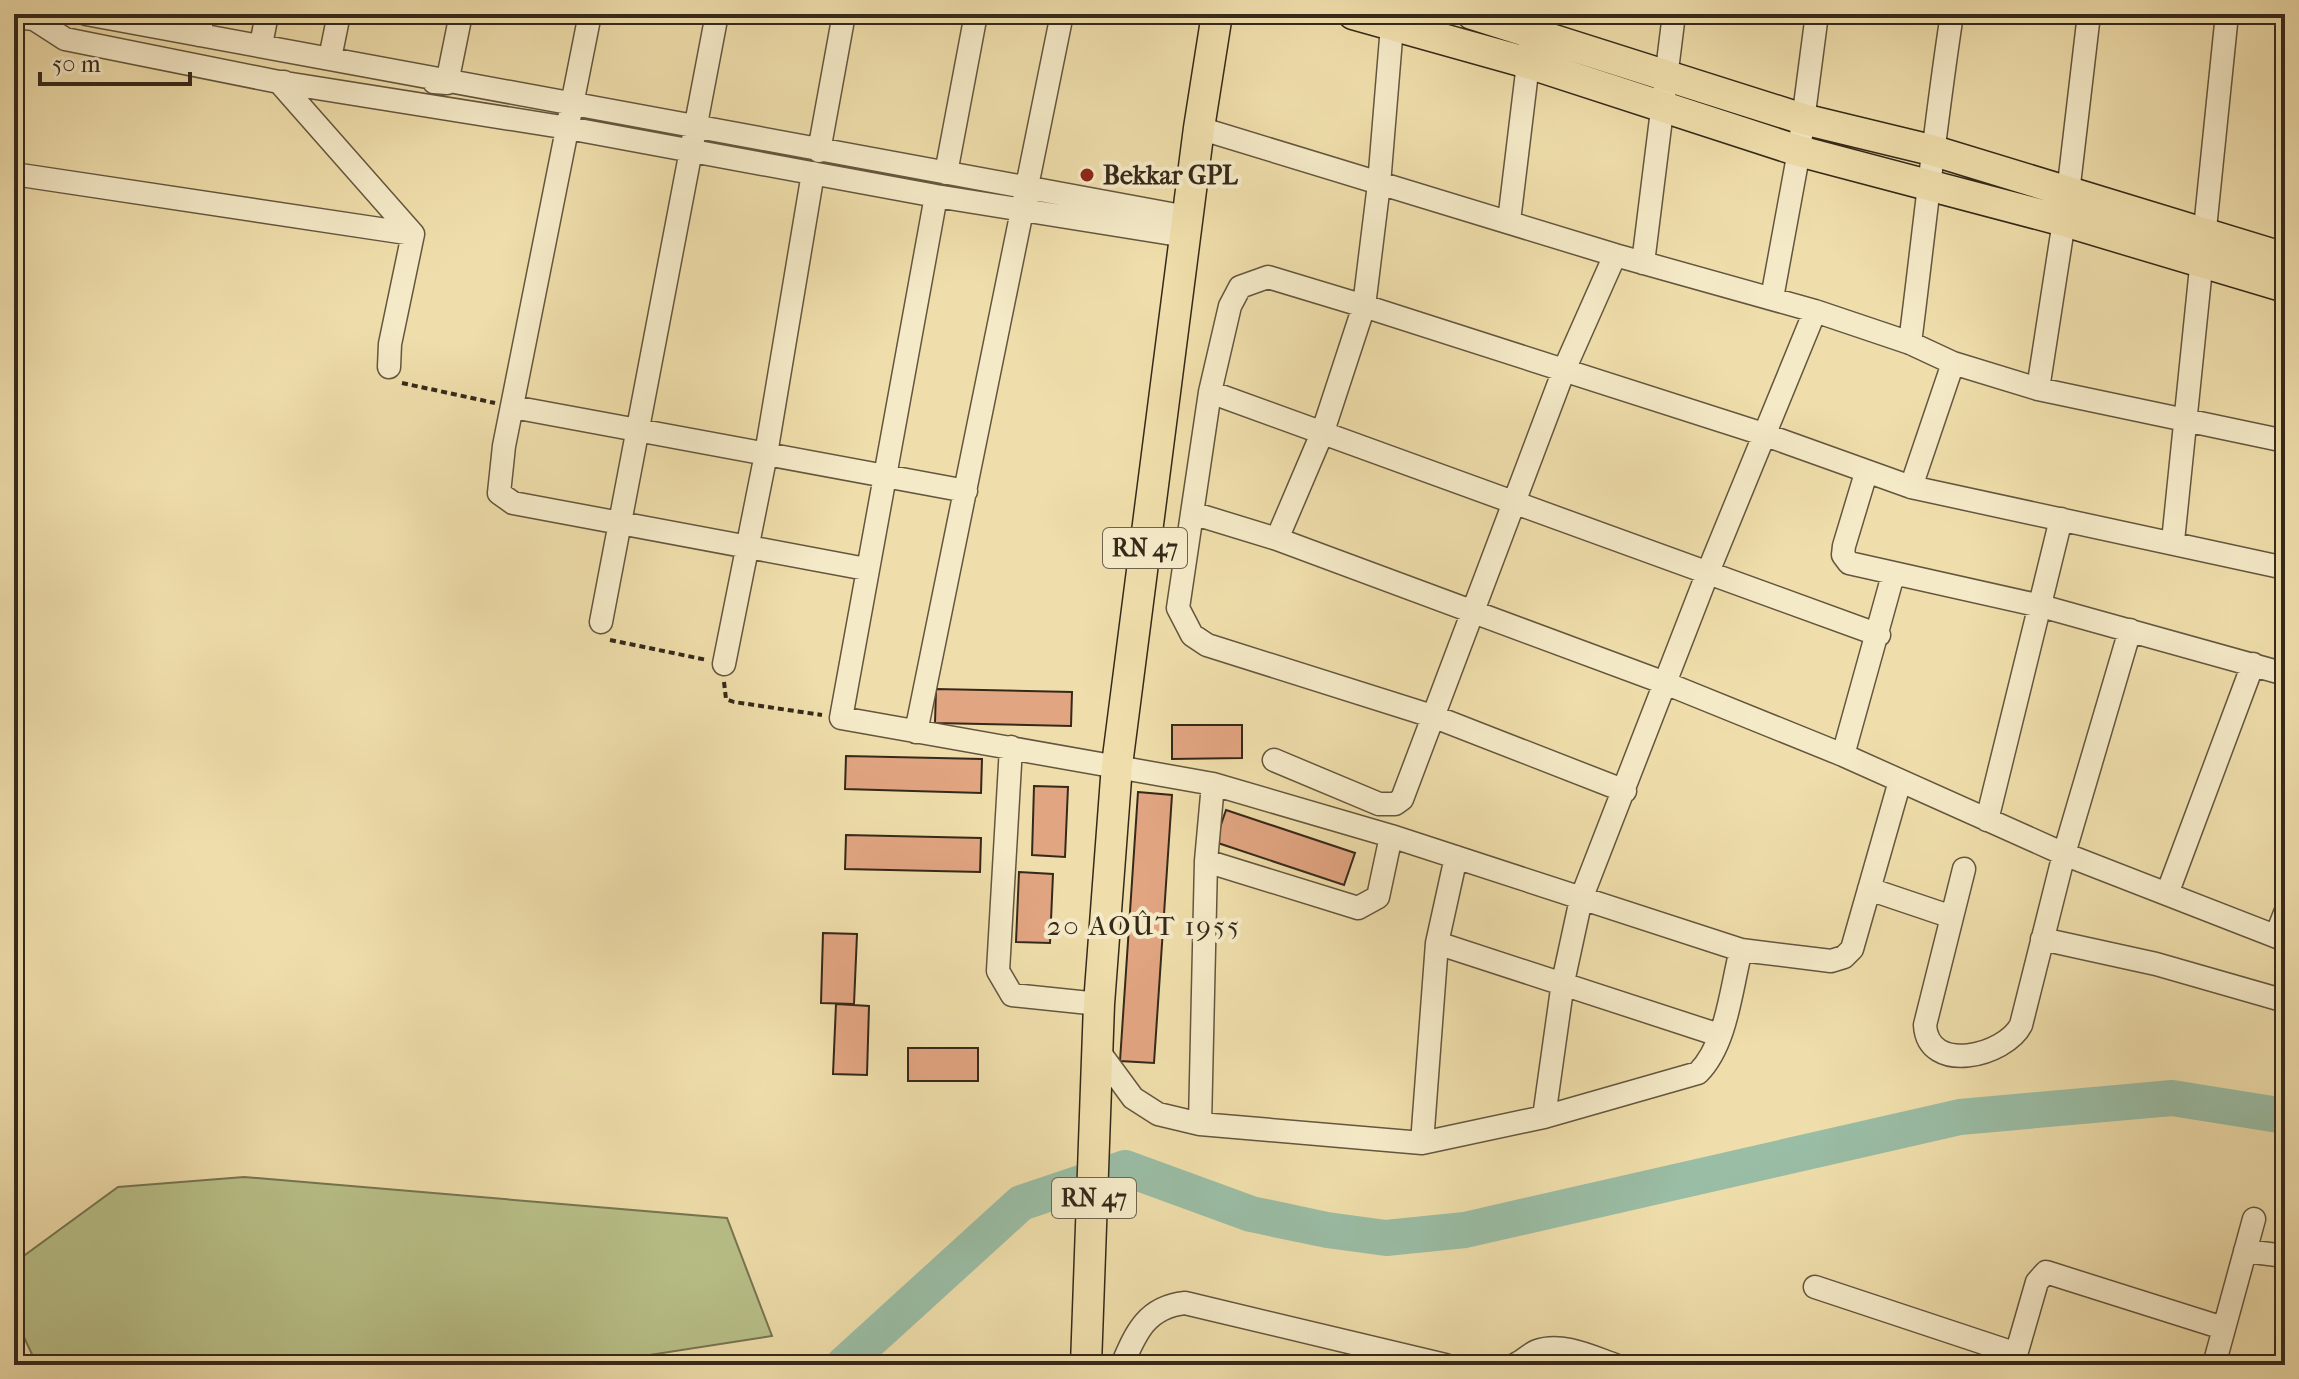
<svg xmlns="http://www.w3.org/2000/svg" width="2299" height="1379" font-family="'IM FELL French Canon',serif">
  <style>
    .green { fill: #b9c189; stroke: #777552; stroke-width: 2 }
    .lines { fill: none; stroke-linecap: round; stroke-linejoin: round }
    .river { stroke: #9abda5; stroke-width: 36 }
    .building { fill: #e2a582; stroke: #35291a; stroke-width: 2 }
    .minor-casing { stroke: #64563e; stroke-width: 25 }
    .major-casing { stroke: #35291a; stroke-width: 33 }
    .path { stroke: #35291a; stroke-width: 4; stroke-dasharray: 6 4; stroke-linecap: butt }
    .minor { stroke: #f5eac8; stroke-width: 22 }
    .major { stroke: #efdeab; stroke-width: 30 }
    .poi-dot { fill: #8f2418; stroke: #f5eac8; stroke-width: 3 }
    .labels { text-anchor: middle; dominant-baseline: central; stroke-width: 8; stroke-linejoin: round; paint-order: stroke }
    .shield { fill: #f5eac8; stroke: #6f634e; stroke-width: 2 }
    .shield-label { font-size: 24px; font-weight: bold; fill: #35291a }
    .poi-label { font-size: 26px; font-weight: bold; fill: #35291a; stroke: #f5eac8; text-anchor: start }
    .neighbourhood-label { font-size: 28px; letter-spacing: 2px; fill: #35291a; stroke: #f5eac8 }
  </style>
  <rect width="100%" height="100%" fill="#efdeab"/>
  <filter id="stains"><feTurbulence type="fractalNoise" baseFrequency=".0025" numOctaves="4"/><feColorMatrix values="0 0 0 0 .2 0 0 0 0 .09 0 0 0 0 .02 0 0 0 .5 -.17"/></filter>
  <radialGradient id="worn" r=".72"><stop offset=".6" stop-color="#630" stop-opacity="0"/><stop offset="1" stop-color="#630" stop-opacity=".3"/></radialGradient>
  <!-- green -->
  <path class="green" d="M244 1177 727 1218 772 1336 585 1365H37L14 1316V1263L118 1187Z"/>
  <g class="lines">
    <!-- river -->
    <path class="river" d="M843 1365 1021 1203 1125 1168 1251 1214 1327 1230 1386 1238 1465 1230 1960 1117 2172 1098 2285 1116"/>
  </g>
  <!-- building -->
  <path class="building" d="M936 689 1072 692 1071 726 935 723Z
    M1172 725H1242V758L1172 759Z
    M846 756 982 759 981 793 845 789Z
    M1034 786 1068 787 1065 857 1032 855Z
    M1138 792 1172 795 1154 1063 1120 1061Z
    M1226 810 1355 853 1344 885 1215 842Z
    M846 835 981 838 980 872 845 869Z
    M1019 872 1053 874 1050 943 1016 942Z
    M823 933 857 934 854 1004 821 1003Z
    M836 1004 869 1006 867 1075 833 1074Z
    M908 1048H978V1081H908Z"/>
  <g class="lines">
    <!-- minor casing -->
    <g class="minor-casing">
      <path id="minor" d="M86 14 1187 217
        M590 14 504 446 499 493 513 503 866 569
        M14 17 34 19 59 14
        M34 19 65 39 279 82 568 128 936 196 1185 236
        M199 35 203 14
        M261 45 267 14
        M330 58 339 14
        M284 82H279L413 234 390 344 389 367
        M434 82 447 83 461 14
        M1199 128 1615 255 1815 311 1910 343 1953 363 2038 389 2285 441
        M819 151 844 14
        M946 173 976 14
        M14 174 413 234
        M2068 193 2089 14
        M936 196 841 718 1213 784 1391 836 1741 950 1831 961 1844 957 1852 949 1900 781
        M1509 221 1534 14
        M1643 263 1674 14
        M1772 298 1799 151 1817 14
        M1910 343C1924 233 1935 124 1952 14
        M2038 389 2064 221
        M1210 392 1879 635
        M513 407 966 491
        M1866 473 1844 546 1843 555 1849 563 2041 606 2285 674
        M1911 487 1953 363
        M1192 513 1277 539 1665 683 1843 755 2064 854 2285 940
        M1277 539 1323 431 1364 306 1379 184 1393 14
        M2173 541 2227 14
        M601 622 717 14
        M724 664 766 454 813 173
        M916 732 1062 14
        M1011 747 998 971 1012 995 1099 1004
        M1843 755 1893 575
        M1274 760 1379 804H1395L1402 799 1564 370 1615 255
        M1625 791 1435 717 1207 645 1192 635 1178 608 1210 392 1230 306 1240 287 1268 277 1364 306 1763 434 1911 487 2285 568
        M1987 820 2061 519
        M1456 857 1437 943 1719 1035
        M1206 861 1358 908 1378 897 1391 836
        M1964 869 1925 1025C1928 1075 2005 1056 2021 1025L2064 854 2130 630
        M1869 889 1952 917
        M2167 894 2253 664
        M2276 936 2285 913
        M2042 939 2156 964 2285 1001
        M1097 1049 1133 1098 1158 1114 1200 1124 1422 1143 1544 1117 1698 1073C1727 1044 1731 988 1741 950
        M1544 1117 1563 982 1581 899 1708 572 1815 311
        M1200 1124 1206 861 1213 784
        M1422 1143 1437 943
        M2245 1251 2285 1256
        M1815 1287 2017 1354
        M1122 1365C1136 1332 1147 1307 1185 1303L1445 1365
        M1514 1365C1523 1362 1529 1354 1537 1351 1562 1342 1592 1357 1615 1365
        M2013 1365 2037 1282 2046 1272 2223 1328
        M2214 1365 2254 1219"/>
    </g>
    <!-- major casing -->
    <g class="major-casing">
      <path id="major" d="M1353 14 1528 63 1799 151 2064 221 2285 287
        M1472 14 1803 119 1931 150 2285 258
        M1086 1365 1099 1004 1117 765 1199 128 1217 14"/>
    </g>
    <!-- path -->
    <path class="path" d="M402 383 495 403
      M610 640 707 660
      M724 682 726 699 734 702 822 715"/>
    <!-- minor -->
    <use href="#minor" class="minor"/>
    <!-- major -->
    <use href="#major" class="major"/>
  </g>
  <!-- markers -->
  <circle class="poi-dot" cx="1087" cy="175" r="8"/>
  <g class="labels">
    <!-- shield labels -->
    <g class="shield">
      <rect x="1103" y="528" width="84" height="40" rx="6"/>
      <rect x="1052" y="1178" width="84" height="40" rx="6"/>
    </g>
    <g class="shield-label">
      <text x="1145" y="548">RN 47</text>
      <text x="1094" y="1198">RN 47</text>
    </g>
    <!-- poi labels -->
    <g class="poi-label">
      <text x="1103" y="175">Bekkar GPL</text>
    </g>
    <!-- neighbourhood labels -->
    <g class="neighbourhood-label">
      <text x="1144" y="925">20 AOÛT 1955</text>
    </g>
  </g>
  <!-- margin -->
  <rect width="2299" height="1379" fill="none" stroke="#efdeab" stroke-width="48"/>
  <rect x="16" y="16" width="2267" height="1347" fill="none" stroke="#35291a" stroke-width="4"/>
  <rect x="24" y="24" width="2251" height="1331" fill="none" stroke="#35291a" stroke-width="2"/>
  <!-- scale -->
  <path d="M40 72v12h150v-12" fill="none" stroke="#35291a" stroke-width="4"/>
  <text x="52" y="72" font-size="24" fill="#35291a" stroke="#f5eac8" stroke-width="6" paint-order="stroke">50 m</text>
  <rect width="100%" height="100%" filter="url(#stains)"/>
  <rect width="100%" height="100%" fill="url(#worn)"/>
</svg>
